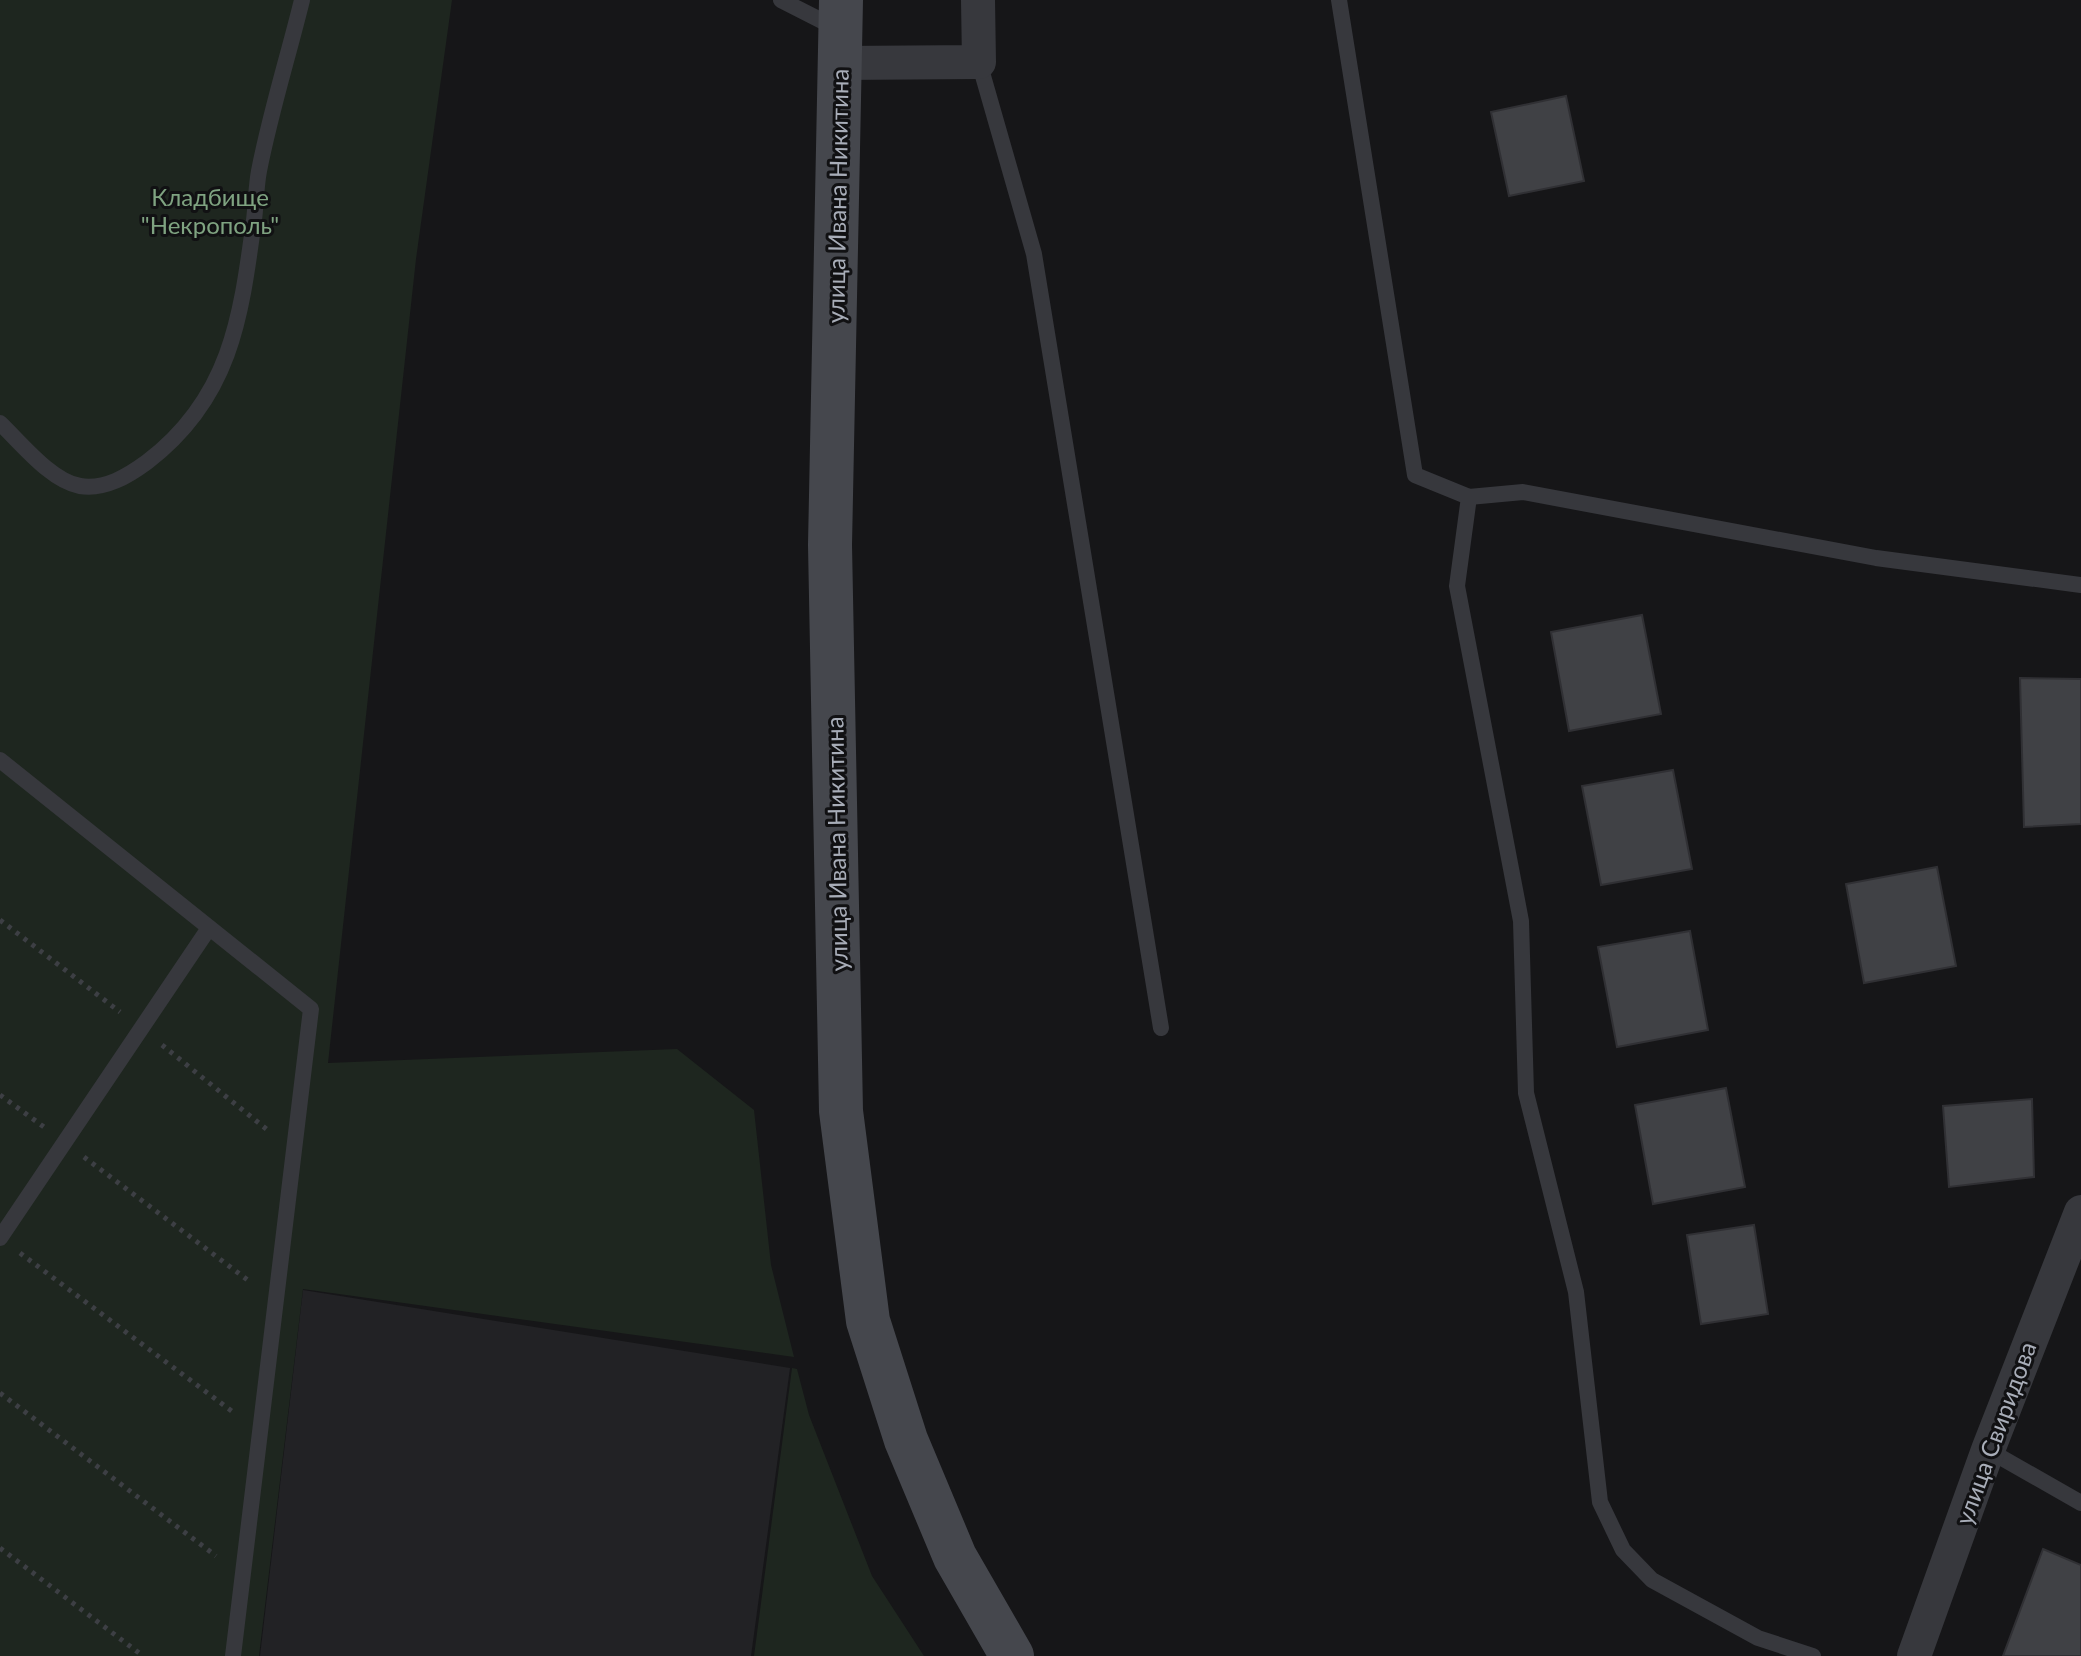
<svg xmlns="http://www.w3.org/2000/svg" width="2081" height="1656" font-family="Lato,sans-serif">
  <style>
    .built { fill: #222225 }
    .green { fill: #1e261f }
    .building { fill: #404145; stroke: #303034; stroke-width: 2 }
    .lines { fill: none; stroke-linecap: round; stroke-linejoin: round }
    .path { stroke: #3d3f44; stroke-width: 5; stroke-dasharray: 4 6; stroke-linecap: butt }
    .service { stroke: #37383d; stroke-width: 16 }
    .minor { stroke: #37383d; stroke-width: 34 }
    .secondary { stroke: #45474d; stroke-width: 44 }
    .labels { text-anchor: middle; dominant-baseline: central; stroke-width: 6; stroke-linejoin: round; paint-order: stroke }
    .park-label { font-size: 24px; fill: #7fa381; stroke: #111113 }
    .street-label { font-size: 24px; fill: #a8adb8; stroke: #111113 }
  </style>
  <rect width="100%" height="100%" fill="#161618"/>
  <!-- built -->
  <path class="built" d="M303 1290 790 1368 751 1656H260Z"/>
  <!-- green -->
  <path class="green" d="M0 0H452L416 259 328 1063 677 1049 754 1110 771 1265 794 1357 303 1289 259 1656H0Z
    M792 1368 797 1369 809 1415 872 1576 924 1656H754Z"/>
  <!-- building -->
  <path class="building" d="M1566 96 1584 181 1509 196 1491 112Z
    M1642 615 1661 714 1569 731 1551 632Z
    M2020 678 2081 679V824L2024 827Z
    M1673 770 1692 869 1601 885 1582 786Z
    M1937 867 1956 966 1864 983 1846 884Z
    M1690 931 1708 1030 1617 1047 1598 947Z
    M1726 1088 1745 1187 1653 1204 1635 1105Z
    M2032 1099 2034 1177 1949 1187 1943 1106Z
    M1754 1225 1768 1314 1701 1324 1687 1235Z
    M2043 1549 2081 1565V1656H2003Z"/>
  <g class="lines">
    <!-- path -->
    <path class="path" d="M0 920 120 1012
      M162 1045 270 1132
      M0 1095 44 1127
      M84 1157 249 1281
      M20 1253 233 1412
      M0 1393 216 1556
      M0 1548 143 1656"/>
    <!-- service -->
    <path class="service" d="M781 0 836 28
      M1339 0 1415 475 1469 497 1523 492 1876 558 2081 585
      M979 62 1034 254 1161 1028
      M0 423C21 443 51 481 80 486 105 490 128 476 147 462 231 398 241 317 254 220 256 204 256 187 259 171 270 114 288 57 302 0
      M1469 497 1457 586 1521 921 1526 1093 1576 1292 1600 1502 1623 1550 1652 1580 1758 1638 1813 1656
      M0 760 311 1009 233 1656
      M0 1238 209 928
      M1988 1450 2081 1503"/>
    <!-- minor -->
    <path class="minor" d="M840 63 979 62 978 0
      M1914 1656 1988 1450 2081 1212"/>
    <!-- secondary -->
    <path class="secondary" d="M841 0 830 545 841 1111 868 1321 906 1440 955 1557 1012 1656"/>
  </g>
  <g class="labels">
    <!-- park labels -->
    <g class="park-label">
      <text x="210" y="196">Кладбище<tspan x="210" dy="28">"Некрополь"</tspan></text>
    </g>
    <!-- street labels -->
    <g class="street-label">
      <text transform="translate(837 196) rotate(-89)">улица Ивана Никитина</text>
      <text transform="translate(836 844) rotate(-91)">улица Ивана Никитина</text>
      <text transform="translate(1995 1433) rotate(-70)">улица Свиридова</text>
    </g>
  </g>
</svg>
